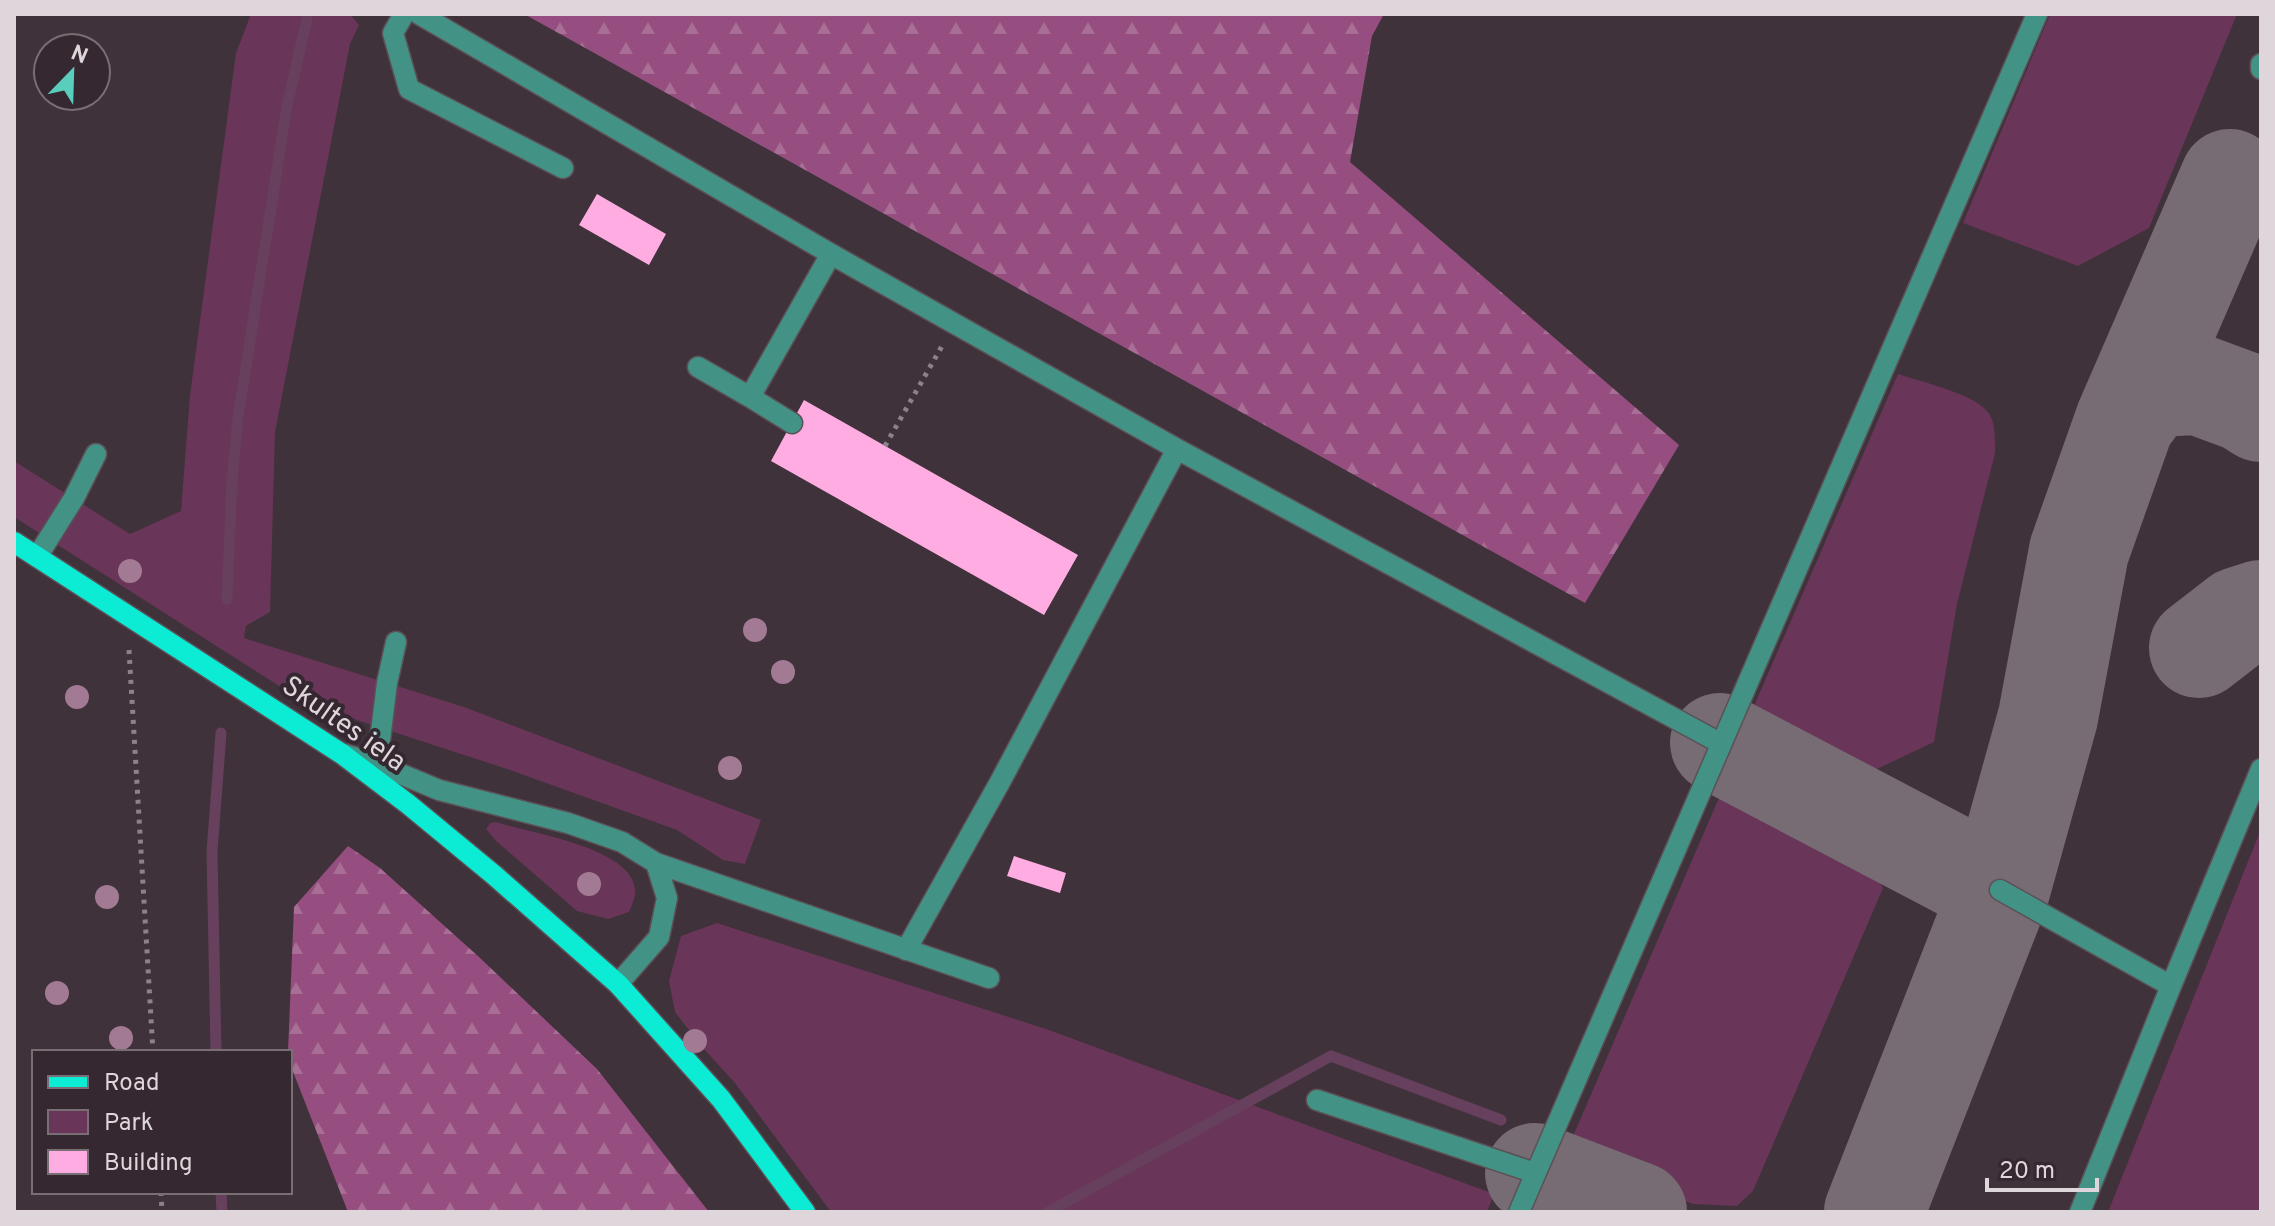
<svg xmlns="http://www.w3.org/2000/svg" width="2275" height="1226" font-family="Overpass,sans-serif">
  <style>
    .green { fill: #693558 }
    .forest { fill: url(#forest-firs) }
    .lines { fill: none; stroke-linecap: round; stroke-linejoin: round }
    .stream { stroke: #66405c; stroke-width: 11 }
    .taxiway { stroke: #776c73; stroke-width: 100 }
    .building { fill: #fface2 }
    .minor-casing { stroke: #5c5057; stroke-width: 23 }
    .major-casing { stroke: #5c5057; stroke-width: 23 }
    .path { stroke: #8d8289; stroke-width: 5; stroke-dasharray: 4 6; stroke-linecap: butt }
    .minor { stroke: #439286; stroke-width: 20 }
    .major { stroke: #0cecd5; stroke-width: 20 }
    .tree { fill: #a27a93 }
    .labels { text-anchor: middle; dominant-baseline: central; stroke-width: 8; stroke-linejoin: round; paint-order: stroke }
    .street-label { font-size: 28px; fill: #ded6db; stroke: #352830 }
  </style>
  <defs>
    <pattern id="forest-firs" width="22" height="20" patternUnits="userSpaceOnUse" patternTransform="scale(2)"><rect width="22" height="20" fill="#964d7f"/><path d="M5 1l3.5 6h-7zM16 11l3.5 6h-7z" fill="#a96e96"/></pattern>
  </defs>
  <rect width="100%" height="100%" fill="#3f323a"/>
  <!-- green -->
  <path class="green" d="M251 14H350L359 25 350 44 275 432 270 612 246 626 244 638 464 707 761 820 745 864 723 860 677 830 510 770 357 720 284 689 14 517V461L130 534 181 511 190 395 236 53Z
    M2050 14H2237L2149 228 2078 266 1963 223Z
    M1898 374C1921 382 1978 394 1990 415 1996 426 1995 441 1995 453L1957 604 1934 742 1858 778 1747 722Z
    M1731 770 1857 841 1883 888 1753 1191 1737 1206 1693 1204 1564 1157Z
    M496 822C528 833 641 848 635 895 634 900 631 907 629 912L608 919 577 911 495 840 486 829 490 823Z
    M2261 828V1212H2108L2261 829Z
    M717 923 1049 1030 1494 1194 1487 1212H831L735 1083 702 1047 675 1012 669 981 681 936Z"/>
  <!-- forest -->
  <path class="forest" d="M524 14H1384L1372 36 1350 162 1679 445 1585 603Z
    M348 846 380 868 479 957 597 1069 709 1212H348L290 1064 288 1052 294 907Z"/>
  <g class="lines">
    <!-- stream -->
    <path class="stream" d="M227 599 232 481 238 417 287 106 308 14
      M216 1052 212 852 221 733
      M221 1192 222 1212
      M1048 1212 1331 1056 1501 1120"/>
    <!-- taxiway -->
    <path class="taxiway" d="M2125 421 2151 387 2199 385 2245 402 2261 412
      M2199 648 2239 617 2261 610
      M1720 743 2000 890
      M1535 1173 1637 1212
      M1874 1212 2000 890 2048 717 2079 551 2125 421 2230 179"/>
  </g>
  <!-- building -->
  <path class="building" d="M597 194 666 234 649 265 579 225Z
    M804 400 1078 555 1044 615 771 461Z
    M1014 856 1066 873 1060 893 1007 876Z"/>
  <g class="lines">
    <!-- minor casing -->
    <g class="minor-casing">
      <path id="minor" d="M404 14 393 33 409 89 563 168
        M419 14 831 254 1177 449 1720 743
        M2261 64V69
        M698 367 750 397
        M792 423 750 397 831 254
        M37 557 74 498 96 454
        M344 754 377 764 439 790 568 823 622 842 656 863 989 978
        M377 764 387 683 396 642
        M2000 890 2171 986 2261 769
        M906 950 1000 782 1177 449
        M618 984 659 937 667 898 656 863
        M1317 1100 1535 1173
        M1519 1212 2037 14
        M2080 1212 2171 986"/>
    </g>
    <!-- major casing -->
    <g class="major-casing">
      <path id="major" d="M14 542 342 754 408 804 494 875 618 984 721 1099 805 1212"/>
    </g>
    <!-- path -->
    <path class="path" d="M885 446 942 346
      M129 650 153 1052
      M161 1192 162 1212"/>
    <!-- minor -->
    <use href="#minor" class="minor"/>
    <!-- major -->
    <use href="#major" class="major"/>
  </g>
  <!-- trees -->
  <g class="tree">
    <circle cx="130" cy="571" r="12"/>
    <circle cx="755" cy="630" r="12"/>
    <circle cx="783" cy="672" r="12"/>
    <circle cx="77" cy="697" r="12"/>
    <circle cx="730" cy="768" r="12"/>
    <circle cx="589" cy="884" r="12"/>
    <circle cx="107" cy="897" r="12"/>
    <circle cx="57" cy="993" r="12"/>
    <circle cx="121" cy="1038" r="12"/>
    <circle cx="695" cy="1041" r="12"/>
  </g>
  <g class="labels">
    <!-- street labels -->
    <g class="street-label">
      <text transform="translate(343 725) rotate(35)">Skultes iela</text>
    </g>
  </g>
  <!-- border -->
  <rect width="2275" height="1226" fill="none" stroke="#ded6db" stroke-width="32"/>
  <!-- legend -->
  <rect x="32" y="1050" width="260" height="144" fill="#352830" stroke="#796e74" stroke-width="2"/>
  <rect x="48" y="1076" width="40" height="12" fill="#0cecd5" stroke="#796e74" stroke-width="2"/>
  <text x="104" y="1090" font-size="24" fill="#ded6db">Road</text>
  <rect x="48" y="1110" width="40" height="24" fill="#693558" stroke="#796e74" stroke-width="2"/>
  <text x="104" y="1130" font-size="24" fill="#ded6db">Park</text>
  <rect x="48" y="1150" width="40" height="24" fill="#fface2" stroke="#796e74" stroke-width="2"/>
  <text x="104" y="1170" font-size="24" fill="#ded6db">Building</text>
  <!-- north arrow -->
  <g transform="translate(72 72) rotate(23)"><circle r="38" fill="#352830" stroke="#796e74" stroke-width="2"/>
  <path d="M0-6L14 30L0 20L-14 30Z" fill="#5acebd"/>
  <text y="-12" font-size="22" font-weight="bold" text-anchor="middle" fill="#ded6db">N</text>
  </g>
  <!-- scale -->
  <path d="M1987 1178v12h110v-12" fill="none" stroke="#ded6db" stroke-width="4"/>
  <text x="1999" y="1178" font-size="24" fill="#ded6db" stroke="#352830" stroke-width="6" paint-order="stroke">20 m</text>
</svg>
